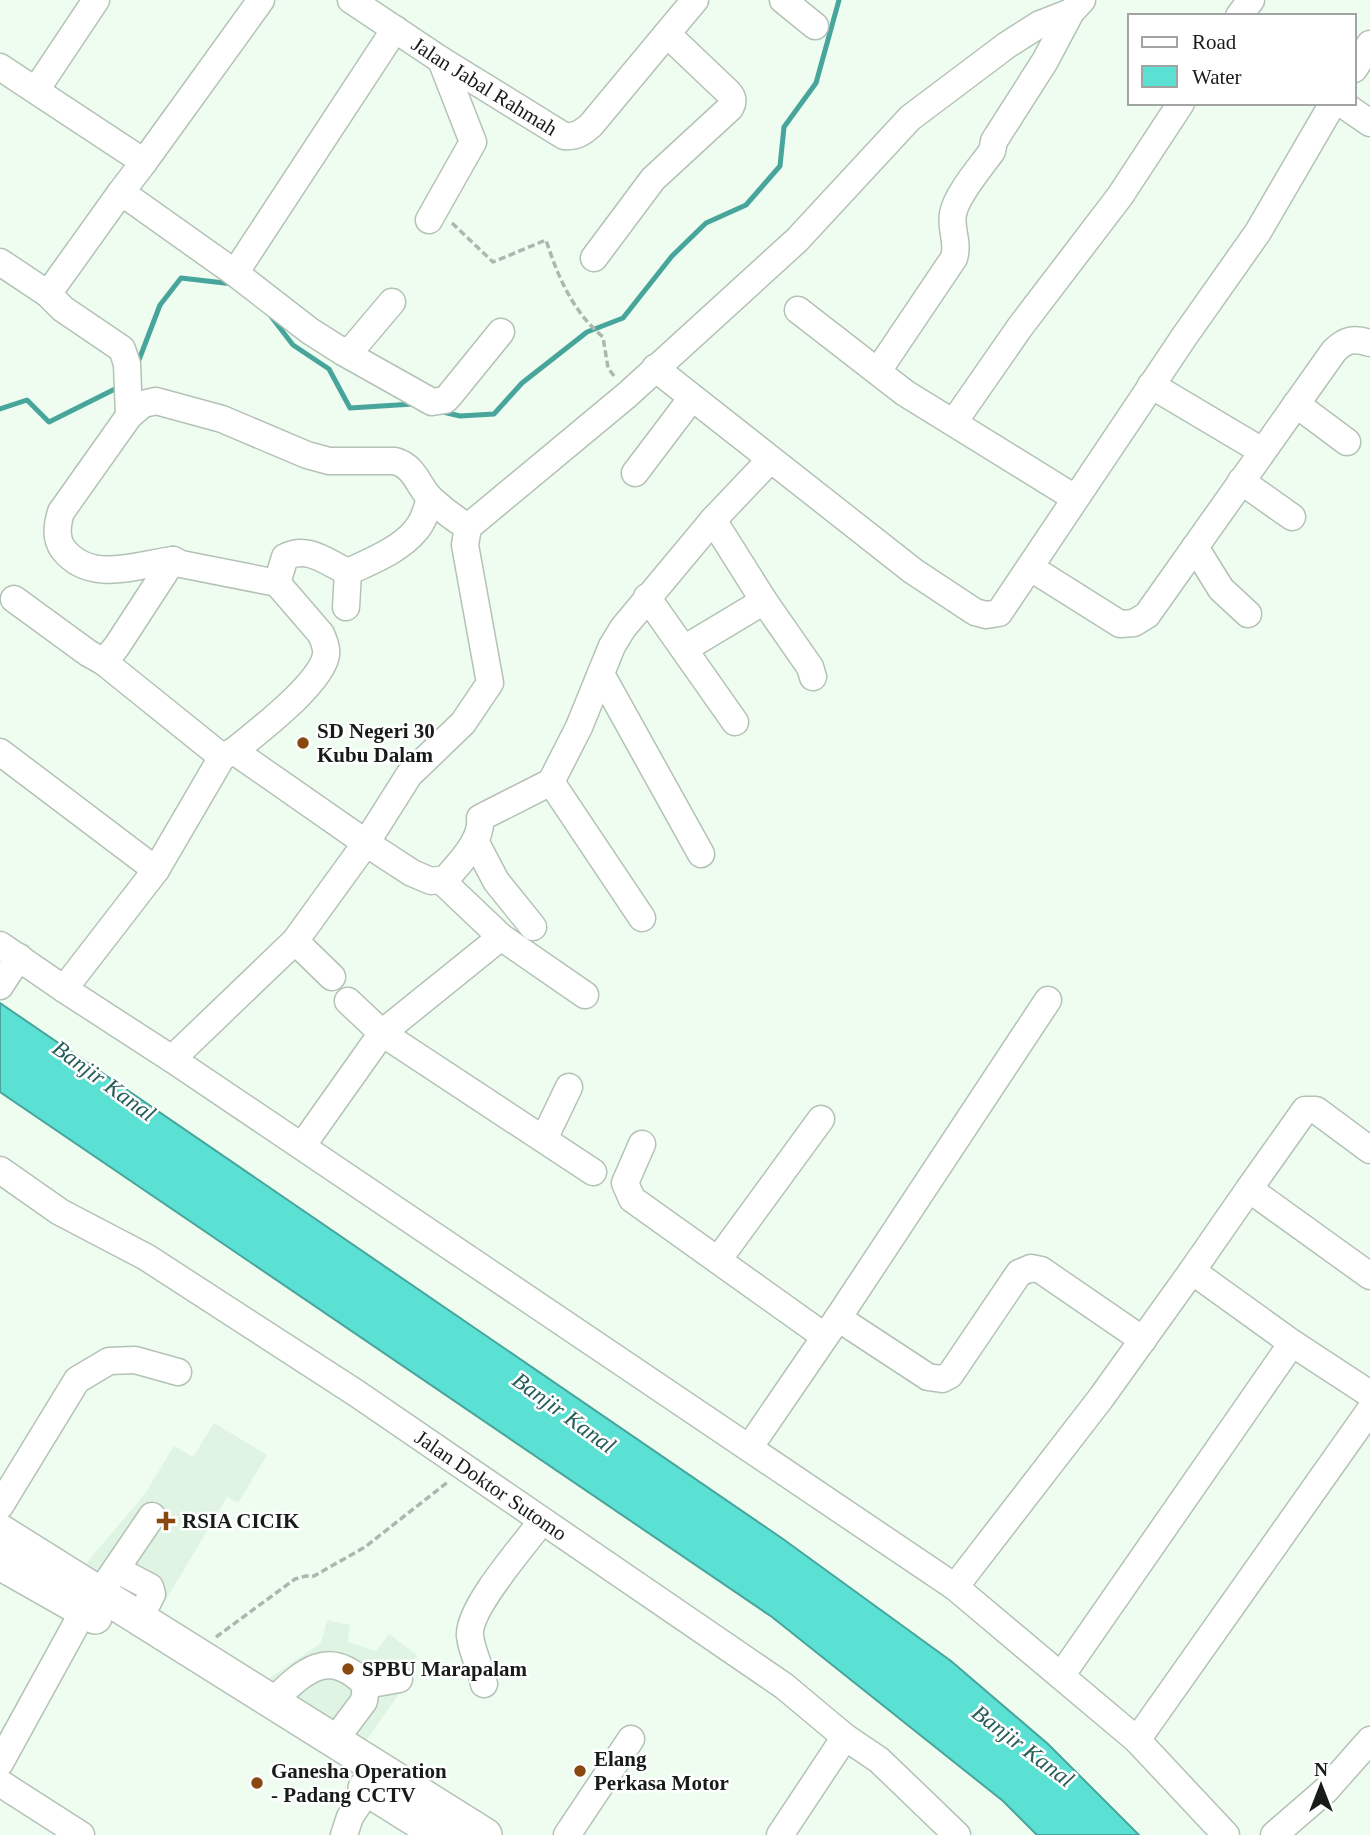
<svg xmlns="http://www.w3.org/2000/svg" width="1370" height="1835" font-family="'Times New Roman',serif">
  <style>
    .built { fill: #dff4e2 }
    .water { fill: #5be0d4; stroke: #47a59c; stroke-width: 2 }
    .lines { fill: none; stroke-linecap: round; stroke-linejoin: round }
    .stream { stroke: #47a59c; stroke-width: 5 }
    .minor-casing { stroke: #b4c2b6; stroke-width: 29 }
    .major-casing { stroke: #b4c2b6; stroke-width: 36 }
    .path { stroke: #acb7ae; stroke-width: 3.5; stroke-dasharray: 7 3.5; stroke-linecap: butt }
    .minor { stroke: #fff; stroke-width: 26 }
    .major { stroke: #fff; stroke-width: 33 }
    .poi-dot { fill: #88480f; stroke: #fff; stroke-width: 2.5 }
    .labels { text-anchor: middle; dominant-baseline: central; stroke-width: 5; stroke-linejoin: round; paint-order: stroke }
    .street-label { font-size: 21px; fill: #171c18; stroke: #fff }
    .poi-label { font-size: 21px; font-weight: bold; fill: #171c18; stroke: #fff; text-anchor: start }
    .water-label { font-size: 23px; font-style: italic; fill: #265d58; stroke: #fff }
  </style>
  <rect width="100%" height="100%" fill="#effdf1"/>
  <!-- built -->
  <path class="built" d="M214 1423 267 1455 238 1503 227 1497 160 1610 83 1567 145 1494 174 1446 193 1457Z
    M327 1620 350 1625 348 1642 376 1651 389 1634 417 1655 404 1687 365 1742 264 1682 321 1643Z"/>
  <!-- water -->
  <path class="water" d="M0 1003 783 1539 951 1661 1048 1744 1139 1835H1037L1003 1801 772 1617 0 1092Z"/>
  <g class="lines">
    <!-- stream -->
    <path class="stream" d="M270 315 293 345 329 369 350 408 413 404
      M137 365 160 305 181 278 233 284
      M0 409 27 400 49 422 119 387
      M443 412 460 416 494 414 522 383 587 332 623 318 672 256 706 223 746 205 780 166 784 127 816 83 839 0"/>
    <!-- minor casing -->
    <g class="minor-casing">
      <g id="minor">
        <path id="s1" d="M351 0 441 60 564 136C576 137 582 133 591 125L695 0"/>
        <path d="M783 0 815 26"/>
        <path d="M1082 0 1071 12 1040 24 1007 45 910 118 797 240 627 395 468 527 465 545 490 683 463 723 409 775 366 843 295 941 172 1059 955 1587 1137 1740 1226 1835"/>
        <path d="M1239 16 1251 0"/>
        <path d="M0 67 144 162 121 192"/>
        <path d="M1354 69 1370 44"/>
        <path d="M36 90 96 0"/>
        <path d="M1341 103 1370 123"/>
        <path d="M144 162 261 0"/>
        <path d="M429 220 473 142 441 60"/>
        <path d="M594 258 653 179 730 108C734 101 733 97 728 92L667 34"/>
        <path d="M0 262 48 294 121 192 235 273 310 331 343 352 354 347 392 302"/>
        <path d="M235 273 395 29"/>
        <path d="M48 294 63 309 122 349 127 364 129 416"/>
        <path d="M798 310 905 393 1075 498"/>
        <path d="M343 352 432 402 445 400 449 396 501 332"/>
        <path d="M655 368 913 571 975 612 986 615 999 613 1184 337 1258 232 1333 103"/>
        <path d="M878 371 954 258C959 241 950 230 953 214 956 195 981 167 992 151L994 141 1045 61 1071 12"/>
        <path d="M1151 385 1262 451"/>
        <path d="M1296 404 1347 442"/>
        <path d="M954 422 1020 327 1120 196 1181 103"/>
        <path d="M635 473 691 399"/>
        <path d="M1241 481 1292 517"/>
        <path d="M713 520 764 601 810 667 813 677"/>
        <path d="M1195 547 1221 589 1248 614"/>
        <path d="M1031 568 1120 624 1134 623 1147 615 1334 351C1346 339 1354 338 1370 343"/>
        <path d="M277 583 285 557C308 545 326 562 348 572 371 561 400 550 416 530 424 521 427 509 430 498"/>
        <path d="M647 597 735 722"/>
        <path d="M14 599 88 653 104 662 117 646 173 560"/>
        <path d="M346 607 348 572"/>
        <path d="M684 649 764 601"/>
        <path d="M104 662 222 757"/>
        <path d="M601 674 701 854"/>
        <path d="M234 751C257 732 321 684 326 655 327 648 324 641 321 634L277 583 181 564 173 560C136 565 90 584 63 549 55 538 57 525 61 512L129 416 143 404 156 401 222 419 307 455 329 461H395C416 467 418 487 432 500 443 510 455 519 468 527"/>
        <path d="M0 752 156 870"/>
        <path d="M551 782 642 918"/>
        <path d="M475 841 496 881 533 927"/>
        <path d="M442 881 501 937"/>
        <path d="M295 941 332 977"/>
        <path d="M0 945 64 989 172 1059"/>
        <path d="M0 986 19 957"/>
        <path d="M64 989 156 870 222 757 234 751 366 843 412 873 431 881 446 879C459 863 483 840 480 818L551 782 579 727 612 646 623 628 713 520 770 460"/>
        <path d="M348 1001 382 1033 593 1172"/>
        <path d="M544 1139 569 1087"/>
        <path d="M642 1144 625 1183 632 1199 824 1336"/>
        <path d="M302 1146 382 1033 501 937 585 995"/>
        <path id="s2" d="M0 1170 60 1212 146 1257 356 1393 784 1686 845 1737 879 1760 957 1835"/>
        <path d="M1249 1189 1305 1110H1316L1370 1150"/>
        <path d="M718 1260 821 1119"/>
        <path d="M1192 1271 1249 1189 1370 1276"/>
        <path d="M838 1318 928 1377 942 1379 950 1375 1019 1273 1031 1268 1041 1270 1143 1340"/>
        <path d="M749 1448 838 1318 1048 1000"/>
        <path d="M0 1506 77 1380 109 1361 135 1360 178 1372"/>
        <path d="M116 1569 150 1587 152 1594 140 1618"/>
        <path d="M955 1587 1101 1398 1192 1271 1292 1343 1370 1394"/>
        <path d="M99 1594 152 1516"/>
        <path d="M1061 1676 1292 1343"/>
        <path d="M484 1684C481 1668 472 1653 470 1636 467 1609 525 1544 542 1521"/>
        <path d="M366 1685 399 1679"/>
        <path d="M272 1702C303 1672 328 1646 366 1685L364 1701 334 1741"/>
        <path d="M1137 1740 1370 1410"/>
        <path d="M0 1763 84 1610"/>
        <path d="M0 1783 81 1835"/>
        <path d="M344 1835 350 1817 368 1789"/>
        <path d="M567 1835 631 1739"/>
        <path d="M780 1835 845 1737"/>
        <path d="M1274 1835 1326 1790 1370 1740"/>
      </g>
    </g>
    <!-- major casing -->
    <g class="major-casing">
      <path id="major" d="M0 1531 485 1835
        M0 1563 95 1617
        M365 1788 440 1835"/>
    </g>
    <!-- path -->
    <path class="path" d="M452 223 493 262 546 240C558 277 573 312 603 337L608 368 614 376
      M216 1637 295 1579 306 1576H314L365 1547 449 1481"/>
    <!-- minor -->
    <use href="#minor" class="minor"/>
    <!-- major -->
    <use href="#major" class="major"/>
  </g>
  <!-- markers -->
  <g class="poi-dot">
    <circle cx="303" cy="743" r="7"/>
    <path d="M162.5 1510.5h7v7h7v7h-7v7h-7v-7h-7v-7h7z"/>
    <circle cx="348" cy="1669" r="7"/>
    <circle cx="580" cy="1771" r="7"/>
    <circle cx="257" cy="1783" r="7"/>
  </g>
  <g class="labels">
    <!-- street labels -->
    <g class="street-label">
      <text stroke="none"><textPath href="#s1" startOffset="159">Jalan Jabal Rahmah</textPath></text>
      <text stroke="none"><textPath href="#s2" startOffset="584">Jalan Doktor Sutomo</textPath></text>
    </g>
    <!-- poi labels -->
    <g class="poi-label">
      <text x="317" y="731">SD Negeri 30<tspan x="317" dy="24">Kubu Dalam</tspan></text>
      <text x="182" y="1521">RSIA CICIK</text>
      <text x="362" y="1669">SPBU Marapalam</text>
      <text x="594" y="1759">Elang<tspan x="594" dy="24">Perkasa Motor</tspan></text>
      <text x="271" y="1771">Ganesha Operation<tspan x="271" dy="24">- Padang CCTV</tspan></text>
    </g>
    <!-- water labels -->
    <g class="water-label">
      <text transform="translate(104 1081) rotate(36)">Banjir Kanal</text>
      <text transform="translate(564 1413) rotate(36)">Banjir Kanal</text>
      <text transform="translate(1023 1746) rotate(37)">Banjir Kanal</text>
    </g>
  </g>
  <!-- legend -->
  <rect x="1128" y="14" width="228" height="91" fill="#ffffff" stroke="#a2a4a3" stroke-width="2"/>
  <rect x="1142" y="37" width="35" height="10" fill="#ffffff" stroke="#a2a4a3" stroke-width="2"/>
  <text x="1192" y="49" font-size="21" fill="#171c18">Road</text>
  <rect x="1142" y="66" width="35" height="21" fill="#5be0d4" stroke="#a2a4a3" stroke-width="2"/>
  <text x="1192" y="84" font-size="21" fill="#171c18">Water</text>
  <!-- north arrow -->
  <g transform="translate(1321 1786)" stroke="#ffffff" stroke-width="5" paint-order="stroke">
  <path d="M0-5L12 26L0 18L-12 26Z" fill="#171c18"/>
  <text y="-10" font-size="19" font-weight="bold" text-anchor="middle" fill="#171c18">N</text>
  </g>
</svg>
